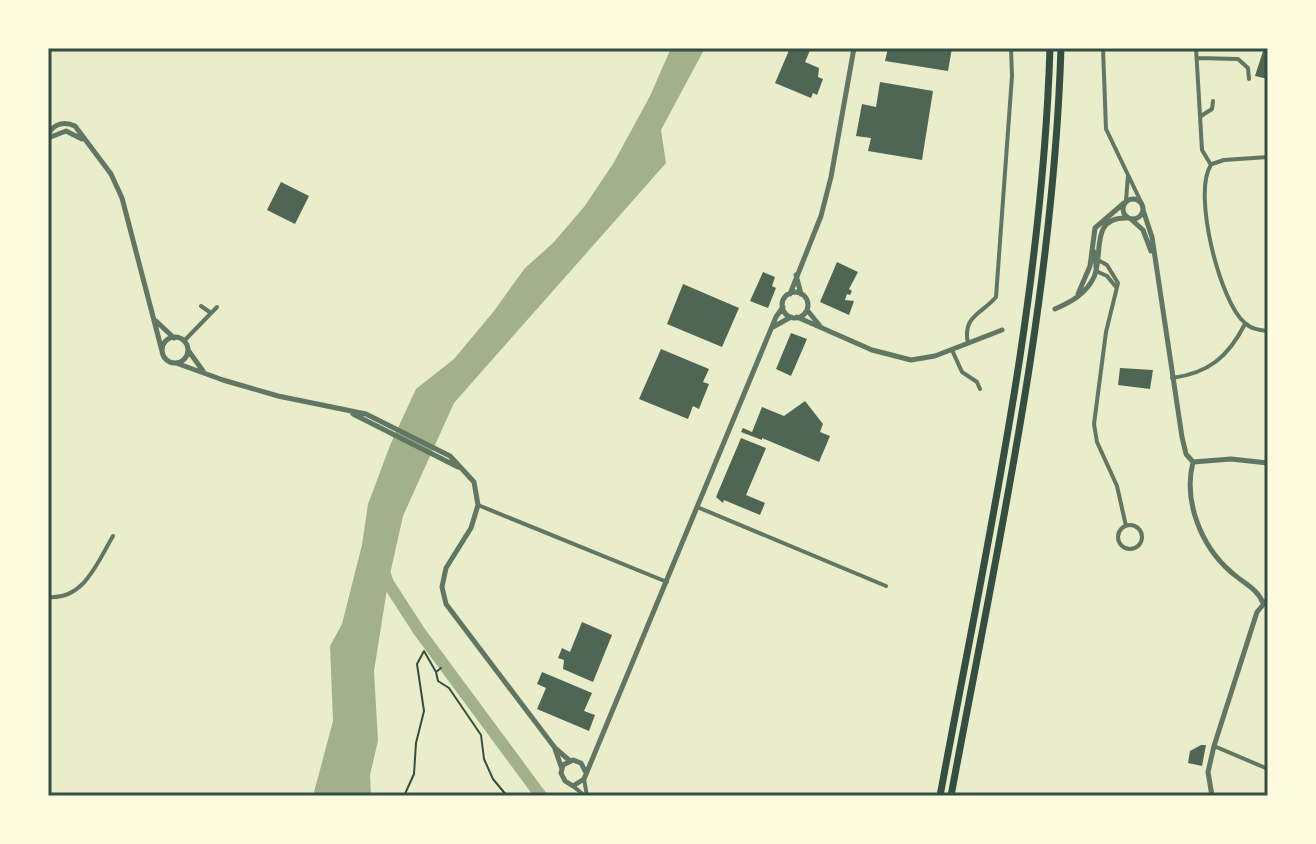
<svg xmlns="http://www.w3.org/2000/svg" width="1316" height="844" font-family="'Exo 2',sans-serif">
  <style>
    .water { fill: #a3b18a }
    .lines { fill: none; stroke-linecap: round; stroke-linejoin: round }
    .river { stroke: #a3b18a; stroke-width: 12 }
    .building { fill: #4f6655 }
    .path { stroke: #344e41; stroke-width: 2 }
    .minor { stroke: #617663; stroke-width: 4 }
    .tertiary { stroke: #617663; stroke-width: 5 }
    .motorway { stroke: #344e41; stroke-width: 7 }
    .neatline { fill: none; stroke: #344e41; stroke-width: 3 }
  </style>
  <rect width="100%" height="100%" fill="#e9edc9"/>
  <!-- water -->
  <path class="water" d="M671 48H705L661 130 666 163 454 403 403 516 388 583 374 671 378 741 370 775 371 796H313L333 721 330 646 342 624 362 545 368 504 391 443 416 389 454 359 494 311 525 268 553 243 584 207 613 164 650 96Z"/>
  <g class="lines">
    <!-- river -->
    <path class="river" d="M383 569 388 583 419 631 541 796"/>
  </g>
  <!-- building -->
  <path class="building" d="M790 48H811L805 62 819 68 818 77 823 79 817 95 813 93 811 98 775 83Z
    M888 48H952L948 71 885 61Z
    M1264 48H1268V79L1255 76Z
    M880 82 933 91 922 160 868 151 871 138 856 136 862 104 876 107Z
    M281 182 309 196 295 224 267 210Z
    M837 262 858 272 849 289 852 291 850 295 847 294 845 300 854 301 849 315 820 302Z
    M763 272 775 277 772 286 776 288 768 308 750 301Z
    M683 284 739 308 722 347 667 324Z
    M791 333 807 339 791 376 776 369Z
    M661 349 709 369 703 382 709 384 699 409 693 406 688 419 639 399Z
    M1120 368 1153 370 1150 389 1118 385Z
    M805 401 823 424 820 432 830 436 819 462 762 438V440L741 432 743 428 752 432 762 407 784 416Z
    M741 438 766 448 746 495 765 503 760 515 724 500 723 503 716 497Z
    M582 622 612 635 593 682 563 669 564 660 558 658 562 648 570 652Z
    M542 672 592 693 584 711 595 715 589 731 537 709 546 688 537 684Z
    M1201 745H1206L1202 766 1188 763 1190 751Z"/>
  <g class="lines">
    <!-- path -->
    <path class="path" d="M436 672 438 681 449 688 481 735 484 759 493 779 507 796
      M404 796 414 774 416 743 424 711 417 664 424 651 436 672 441 668"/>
    <!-- minor -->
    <path class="minor" d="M1103 48 1106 129 1142 204
      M1196 48 1202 150 1211 165
      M1198 58 1238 59 1248 68 1249 79
      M1201 116 1212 109 1213 101
      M1212 164 1224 160 1268 157
      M1211 165C1192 192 1220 303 1245 323 1251 329 1260 330 1268 331
      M1126 201 1128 175
      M1094 251 1096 271 1107 276 1116 287
      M1098 260 1107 265 1118 283 1106 332 1094 424 1097 442 1117 486 1126 526
      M201 306 211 313
      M184 341 217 307
      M968 343C962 316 982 314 996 297L1012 76 1011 48
      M952 350 962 372 977 382 980 389
      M1172 378C1209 373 1228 357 1245 324
      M478 505 667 582
      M697 507 886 586
      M1118 537a12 12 0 1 1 24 0a12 12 0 1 1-24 0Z
      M48 597C84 600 97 563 113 536
      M1214 746 1268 769
      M584 779 587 796
      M573 786 585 796"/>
    <!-- tertiary -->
    <path class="tertiary" d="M48 134C54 124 64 121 75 126L111 174 122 198 162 351
      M48 138 66 131 82 139
      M1123 209a10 10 0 1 1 20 0a10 10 0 1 1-20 0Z
      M1143 210 1152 237 1182 437 1186 454 1193 462
      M1132 220 1143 230 1151 251
      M796 275 801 294
      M782 305a13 13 0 1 1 26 0a13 13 0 1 1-26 0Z
      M790 294 821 216 831 177 854 48
      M1078 294 1090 266 1095 228 1124 203
      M1055 309C1071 302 1086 294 1094 277 1104 254 1089 217 1127 218
      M807 310 820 326
      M797 317 872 350 911 360 935 356 1002 330
      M156 321 174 338
      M773 327 791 317
      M162 350a13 13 0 1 1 26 0a13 13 0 1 1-26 0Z
      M188 350 203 371
      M176 363 223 380 278 396 366 414 450 456 474 482 478 505 471 528 446 568 442 587 446 604 555 748 570 761
      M353 414 458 467
      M1193 462C1183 501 1201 546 1231 572 1243 583 1257 588 1263 603
      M1193 462 1231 459 1268 463
      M555 749 562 769
      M585 771 581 763 573 760 563 765 561 773 565 781 573 786 584 779 776 317 783 307
      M1212 796 1208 772 1214 746 1257 612 1268 599"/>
    <!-- motorway -->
    <path class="motorway" d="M940 796C986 548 1042 301 1050 48
      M951 796C997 548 1053 301 1061 48"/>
  </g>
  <!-- border -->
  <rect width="1316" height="844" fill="none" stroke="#fefae0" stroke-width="100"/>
  <rect x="50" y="50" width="1216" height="744" class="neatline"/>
</svg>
